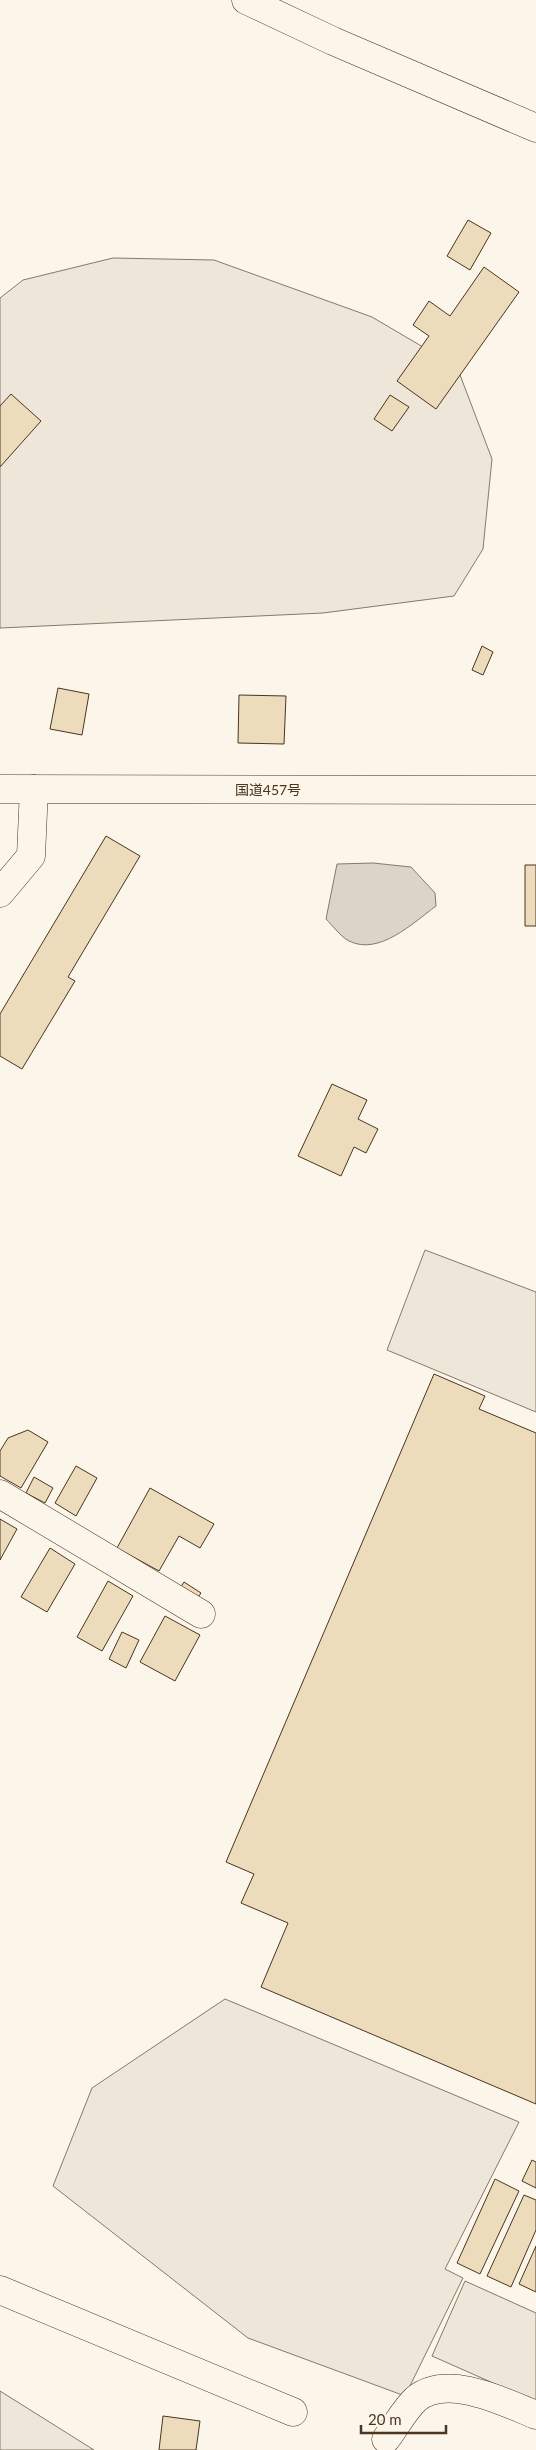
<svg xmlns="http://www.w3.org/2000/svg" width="536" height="2450" font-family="Lato,'Noto Sans JP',sans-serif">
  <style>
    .green { fill: #ede6d9; stroke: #887966 }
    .parking { fill: #ede7d9; stroke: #887966 }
    .water { fill: #dcd4c6; stroke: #887966 }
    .building { fill: #ecdcbc; stroke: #4a3520 }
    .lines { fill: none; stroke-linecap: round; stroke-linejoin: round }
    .minor-casing { stroke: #4a3520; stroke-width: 29 }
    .highway-casing { stroke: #4a3520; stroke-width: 29 }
    .minor { stroke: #fbf6e9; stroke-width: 28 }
    .highway { stroke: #fbf6e9; stroke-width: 28 }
    .labels { text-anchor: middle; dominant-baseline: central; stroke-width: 4; stroke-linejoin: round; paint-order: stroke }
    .street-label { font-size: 14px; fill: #4a3520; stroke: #fbf6e9 }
  </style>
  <rect width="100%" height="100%" fill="#fbf6e9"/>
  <!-- green -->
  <path class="green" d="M113 258 214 260 372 317 457 367 492 459 483 549 454 596 323 613 0 628V298L23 280Z
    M225 1999 519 2122 445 2269 463 2278 405 2396 248 2338 53 2186 92 2088Z
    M465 2281 536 2313V2402L432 2356Z
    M0 2391 94 2450H0Z"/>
  <!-- parking -->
  <path class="parking" d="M425 1250 536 1292V1412L387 1350Z"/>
  <!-- water -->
  <path class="water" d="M373 863 411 867 435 893 436 906C413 923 379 956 349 941 341 937 333 926 326 919L337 864Z"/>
  <!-- building -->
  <path class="building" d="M468 220 491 233 470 270 447 256Z
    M484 267 519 292 436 409 397 381 429 336 413 325 429 301 450 316Z
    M11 394 41 421 0 467V406Z
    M390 395 409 407 392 431 374 419Z
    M482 646 493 652 483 675 472 670Z
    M58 688 89 694 82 735 50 729Z
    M239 695 286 696 284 744 238 743Z
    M106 836 140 856 68 977 75 981 22 1069 0 1056V1014Z
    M525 865H536V926H525Z
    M332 1084 367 1100 358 1119 378 1129 366 1153 354 1147 341 1176 298 1156Z
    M434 1374 485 1396 479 1409 536 1433V2104L261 1987 288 1923 241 1903 254 1874 226 1862Z
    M28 1430 48 1442 21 1488 0 1476V1451L8 1438Z
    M76 1466 97 1478 76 1516 55 1503Z
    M34 1477 53 1488 45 1503 26 1493Z
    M150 1488 214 1524 200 1548 179 1536 159 1571 117 1548Z
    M0 1519 17 1529 0 1560Z
    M50 1548 75 1564 47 1612 21 1597Z
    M108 1581 133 1596 102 1651 77 1637Z
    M184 1582 201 1593 192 1606 175 1596Z
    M165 1616 200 1635 175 1681 140 1662Z
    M122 1632 139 1640 126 1668 109 1659Z
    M532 2160 536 2162V2188L522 2181Z
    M495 2179 519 2191 480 2274 457 2263Z
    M524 2195 536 2200V2230L511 2287 487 2276Z
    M536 2246V2292L519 2284Z
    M163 2416 200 2421 196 2450H159Z"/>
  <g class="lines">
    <!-- minor casing -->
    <g class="minor-casing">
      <path id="minor" d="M246 0 333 41 536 128
        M0 893 31 856 34 789
        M0 1494 201 1614
        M0 2290 293 2412
        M386 2439C396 2426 405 2409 416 2399 447 2373 504 2402 536 2415"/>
    </g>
    <!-- highway casing -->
    <g class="highway-casing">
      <path id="highway" d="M0 789 536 790"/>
    </g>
    <!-- minor -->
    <use href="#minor" class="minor"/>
    <!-- highway -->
    <use href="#highway" class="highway"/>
  </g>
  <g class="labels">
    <!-- street labels -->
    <g class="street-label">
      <text x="268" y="789">国道457号</text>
    </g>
  </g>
  <!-- scale -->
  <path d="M361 2425v8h85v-8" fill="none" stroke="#4a3520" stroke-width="2.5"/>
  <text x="368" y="2425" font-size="15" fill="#4a3520" stroke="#fbf6e9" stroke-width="4" paint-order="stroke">20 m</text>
</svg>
